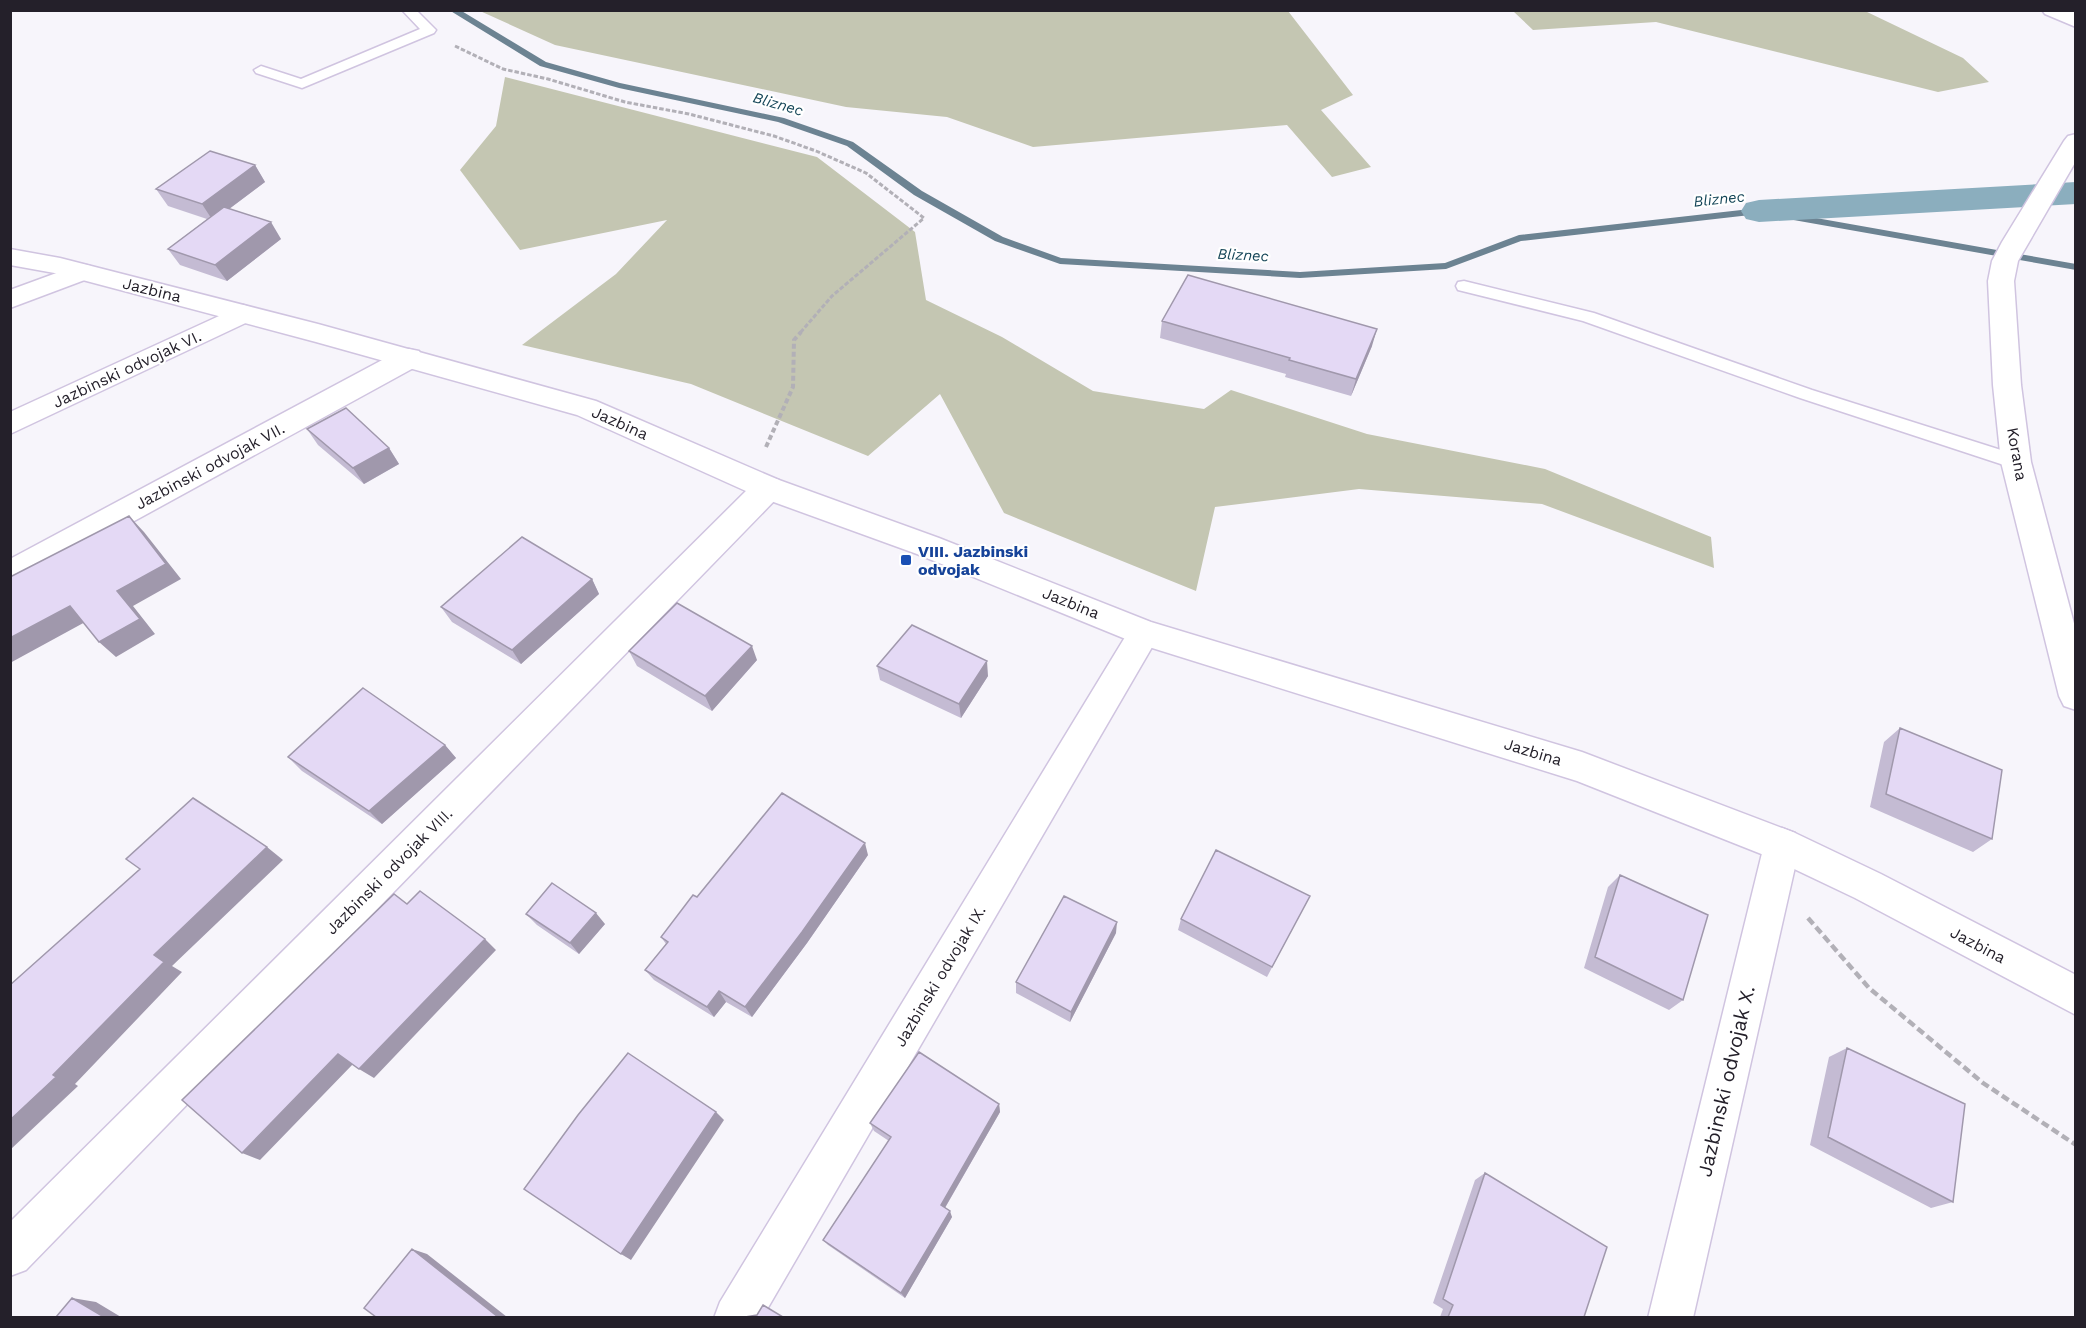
<svg xmlns="http://www.w3.org/2000/svg" width="2086" height="1328" font-family="'Work Sans',sans-serif">
  <style>
    .green { fill: #c4c6b2 }
    .lines { fill: none; stroke-linecap: round; stroke-linejoin: round }
    .stream { fill: #6c8392; fill-rule: evenodd }
    .canal { fill: #8baebe; fill-rule: evenodd }
    .service-casing { stroke: #d0c4e0; stroke-width: 3 }
    .minor-casing { stroke: #d0c4e0; stroke-width: 3 }
    .tertiary-casing { stroke: #d0c4e0; stroke-width: 3 }
    .path-far2 { stroke: #b2b0b7; stroke-width: 3; stroke-dasharray: 4.5 2; stroke-linecap: butt }
    .path-far1 { stroke: #b2b0b7; stroke-width: 4; stroke-dasharray: 5 3; stroke-linecap: butt }
    .path { stroke: #b2b0b7; stroke-width: 4.5; stroke-dasharray: 8 4; stroke-linecap: butt }
    .service { fill: #fff; fill-rule: evenodd }
    .minor { fill: #fff; fill-rule: evenodd }
    .tertiary { fill: #fff; fill-rule: evenodd }
    .wall { fill: #c4bbd3 }
    .shaded-wall { fill: #a098ac }
    .building { fill: #e4d9f5; stroke: #a098ac; stroke-width: 1.5 }
    .transit-dot { fill: #1a4fb4; stroke: #fff; stroke-width: 2 }
    .labels { text-anchor: middle; dominant-baseline: central; stroke-width: 4.5; stroke-linejoin: round; paint-order: stroke }
    .far-water-label { font-size: 15px; font-style: italic; fill: #154658; stroke: #fff }
    .street-label { font-size: 16px; fill: #24202a; stroke: #fff }
    .transit-label { font-size: 16px; font-weight: bold; fill: #164399; stroke: #fff; text-anchor: start }
    .near-street-label { font-size: 20px; fill: #24202a; stroke: #fff }
  </style>
  <rect width="100%" height="100%" fill="#f7f5fb"/>
  <!-- green -->
  <path class="green" d="M480 11H1288L1353 95 1321 110 1371 167 1332 177 1287 125 1033 147 947 117 846 107 555 45Z
    M1513 11H1865L1963 58 1989 82 1938 92 1656 22 1533 30Z
    M505 77 817 157 915 232 926 300 1002 337 1093 391 1204 409 1231 390 1367 434 1545 469 1711 537 1714 568 1542 504 1359 489 1215 507 1196 591 1004 513 940 394 868 456 691 384 522 345 616 274 667 220 520 250 460 170 496 126Z"/>
  <g class="lines">
    <!-- stream -->
    <path class="stream" d="M449 10H460L546 62 620 83 784 118 853 142 922 191 1003 237 1061 258 1300 272 1445 263 1519 235 1759 208 2076 264V270L1759 214 1521 241 1446 269 1300 278 1060 264 995 241 914 195 847 146 778 122 619 88 540 66Z"/>
    <!-- canal -->
    <path class="canal" d="M2076 182V204L1759 222 1746 219 1741 211 1746 203 1759 200Z"/>
    <!-- service casing -->
    <g class="service-casing">
      <path id="service" d="M402 10H416L436 30 434 33 302 88 256 73 254 70 261 66 301 79 420 29Z
        M1464 281 1594 313 1812 390 2023 457 2025 462 2023 467 2016 469 1800 398 1583 321 1458 290 1456 286 1458 282Z"/>
    </g>
    <!-- minor casing -->
    <g class="minor-casing">
      <path id="minor" d="M2042 10H2070L2076 13V27L2045 14Z
        M2076 134V161L2018 261 2014 281 2021 385 2031 462 2076 631V710L2064 706 2059 696 2001 462 1993 385 1988 281 1992 261 2002 242 2064 141 2068 136Z
        M81 264 90 266 94 272 90 278 10 308V290Z
        M243 305 252 308 256 314 252 320 10 434V412Z
        M409 349 419 351 423 358 419 365 21 583 10 586V559L399 351Z
        M768 477 779 480 783 488 779 496 26 1270 10 1276V1222L757 480Z
        M1144 620 1155 624 1160 633 1155 642 762 1318H714L720 1302 1133 624Z
        M1782 828 1795 833 1800 845 1693 1318H1648L1764 845 1769 833Z"/>
    </g>
    <!-- tertiary casing -->
    <g class="tertiary-casing">
      <path id="tertiary" d="M10 249 60 258 318 324 596 401 779 480 939 538 1151 622 1582 752 1795 833 1881 874 2076 975V1015L1855 898 1769 857 1577 781 1133 642 917 554 757 496 577 415 316 342 60 274 10 265Z"/>
    </g>
    <!-- path-far2 -->
    <path class="path-far2" d="M455 46 503 69 548 79 625 102 689 114 774 136 816 151 866 173 924 218 832 296 800 333"/>
    <!-- path-far1 -->
    <path class="path-far1" d="M766 447 793 387 794 340 801 332"/>
    <!-- path -->
    <path class="path" d="M1808 918 1869 988 1983 1083 2076 1145"/>
    <!-- service -->
    <use href="#service" class="service"/>
    <!-- minor -->
    <use href="#minor" class="minor"/>
    <!-- tertiary -->
    <use href="#tertiary" class="tertiary"/>
  </g>
  <!-- wall -->
  <path class="wall" d="M255 165 265 182 229 209 281 239 227 281 180 265 168 249 207 219 168 206 156 189Z
    M1162 321 1372 346 1351 396 1285 377 1286 374 1160 338Z
    M307 429 389 448 399 464 364 484 318 445Z
    M592 579 599 594 521 664 452 622 441 607Z
    M629 651 757 660 712 711 637 666Z
    M877 666 988 676 961 718 880 680Z
    M1900 728 1992 839 1973 852 1870 807 1884 742Z
    M445 745 456 758 382 824 302 771 288 757Z
    M868 855 807 943 752 1017 726 1002 714 1017 654 980 645 970 666 944 661 937 697 897Z
    M1620 875 1683 1000 1669 1010 1584 968 1608 887Z
    M1310 896 1267 977 1178 930 1181 919Z
    M526 914 605 924 579 954 537 925Z
    M1116 933 1070 1022 1016 993V982Z
    M1847 1048 1953 1202 1931 1208 1810 1145 1829 1057Z
    M999 1104 1000 1112 945 1208 952 1217 905 1298 828 1245 823 1240 889 1141 874 1131 870 1123Z
    M1485 1173 1584 1317H1440L1443 1309 1433 1303 1475 1180Z"/>
  <!-- shaded-wall -->
  <path class="shaded-wall" d="M255 165 265 182 213 221 202 204Z
    M271 222 281 239 227 281 215 265Z
    M1377 329 1372 346 1351 396 1356 379Z
    M389 448 399 464 364 484 353 468Z
    M129 516 144 532 181 579 133 606 155 634 116 657 99 642 117 591Z
    M592 579 599 594 521 664 512 650Z
    M70 606 87 621 10 663V638Z
    M752 646 757 660 712 711 705 696Z
    M987 661 988 676 961 718 959 704Z
    M445 745 456 758 382 824 369 811Z
    M865 843 868 855 807 943 752 1017 745 1007Z
    M267 847 283 860 172 966 182 972 75 1084 78 1086 10 1150V1120L154 955Z
    M596 913 605 924 579 954 570 943Z
    M1117 922 1116 933 1070 1022 1071 1012Z
    M485 939 496 950 374 1078 359 1069Z
    M719 991 726 1002 714 1017 707 1007Z
    M338 1054 354 1063 260 1160 242 1153Z
    M999 1104 1000 1112 943 1211 941 1205Z
    M716 1112 724 1120 631 1260 621 1254Z
    M950 1211 952 1217 905 1298 901 1293Z
    M412 1249 427 1254 507 1317H498Z
    M72 1298 96 1302 121 1317H104Z"/>
  <!-- building -->
  <path class="building" d="M210 151 255 165 202 204 156 189Z
    M224 207 271 222 215 265 168 249Z
    M1188 275 1377 329 1356 379 1289 360 1290 358 1162 321Z
    M346 408 389 448 353 468 307 429Z
    M129 516 166 564 117 591 140 619 99 642 70 606 10 638V577Z
    M522 537 592 579 512 650 441 607Z
    M677 603 752 646 705 696 629 651Z
    M912 625 987 661 959 704 877 666Z
    M363 688 445 745 369 811 288 757Z
    M1900 728 2002 770 1992 839 1886 794Z
    M782 793 865 843 802 932 745 1007 719 991 707 1007 645 970 668 942 661 937 693 895 697 897Z
    M193 798 267 847 154 955 164 962 53 1075 56 1077 10 1120V985L140 869 126 859Z
    M1216 850 1310 896 1272 967 1181 919Z
    M1620 875 1708 915 1683 1000 1595 957Z
    M552 883 596 913 570 943 526 914Z
    M420 891 485 939 359 1069 338 1054 242 1153 182 1100 394 894 407 904Z
    M1064 896 1117 922 1071 1012 1016 982Z
    M1847 1048 1965 1104 1953 1202 1828 1137Z
    M919 1052 999 1104 941 1205 950 1211 901 1293 823 1240 891 1137 870 1123Z
    M628 1053 716 1112 621 1254 524 1189 578 1115Z
    M1485 1173 1607 1247 1584 1317H1448L1453 1305 1443 1299Z
    M412 1249 498 1317H376L364 1308Z
    M72 1298 104 1317H56Z
    M763 1305 783 1317H744H745L757 1315Z"/>
  <!-- markers -->
  <rect class="transit-dot" x="900" y="554" width="12" height="12" rx="3"/>
  <g class="labels">
    <!-- far-water labels -->
    <g class="far-water-label">
      <text transform="translate(778 104) rotate(16)">Bliznec</text>
      <text transform="translate(1719 199) rotate(-6)">Bliznec</text>
      <text transform="translate(1243 255) rotate(3)">Bliznec</text>
    </g>
    <!-- street labels -->
    <g class="street-label">
      <text transform="translate(152 290) rotate(14)">Jazbina</text>
      <text transform="translate(127 369) rotate(-25)">Jazbinski odvojak VI.</text>
      <text transform="translate(620 423) rotate(24)">Jazbina</text>
      <text transform="translate(2017 454) rotate(80)">Korana</text>
      <text transform="translate(210 466) rotate(-28)">Jazbinski odvojak VII.</text>
      <text transform="translate(1071 603) rotate(22)">Jazbina</text>
      <text transform="translate(1533 752) rotate(17)">Jazbina</text>
      <text transform="translate(389 871) rotate(-45)">Jazbinski odvojak VIII.</text>
      <text transform="translate(1978 945) rotate(28)">Jazbina</text>
      <text transform="translate(940 976) rotate(-59)">Jazbinski odvojak IX.</text>
    </g>
    <!-- transit labels -->
    <g class="transit-label">
      <text x="918" y="551">VIII. Jazbinski<tspan x="918" dy="18">odvojak</tspan></text>
    </g>
    <!-- near-street labels -->
    <g class="near-street-label">
      <text transform="translate(1726 1081) rotate(-77)">Jazbinski odvojak X.</text>
    </g>
  </g>
  <!-- border -->
  <rect width="2086" height="1328" fill="none" stroke="#24202a" stroke-width="24"/>
</svg>
